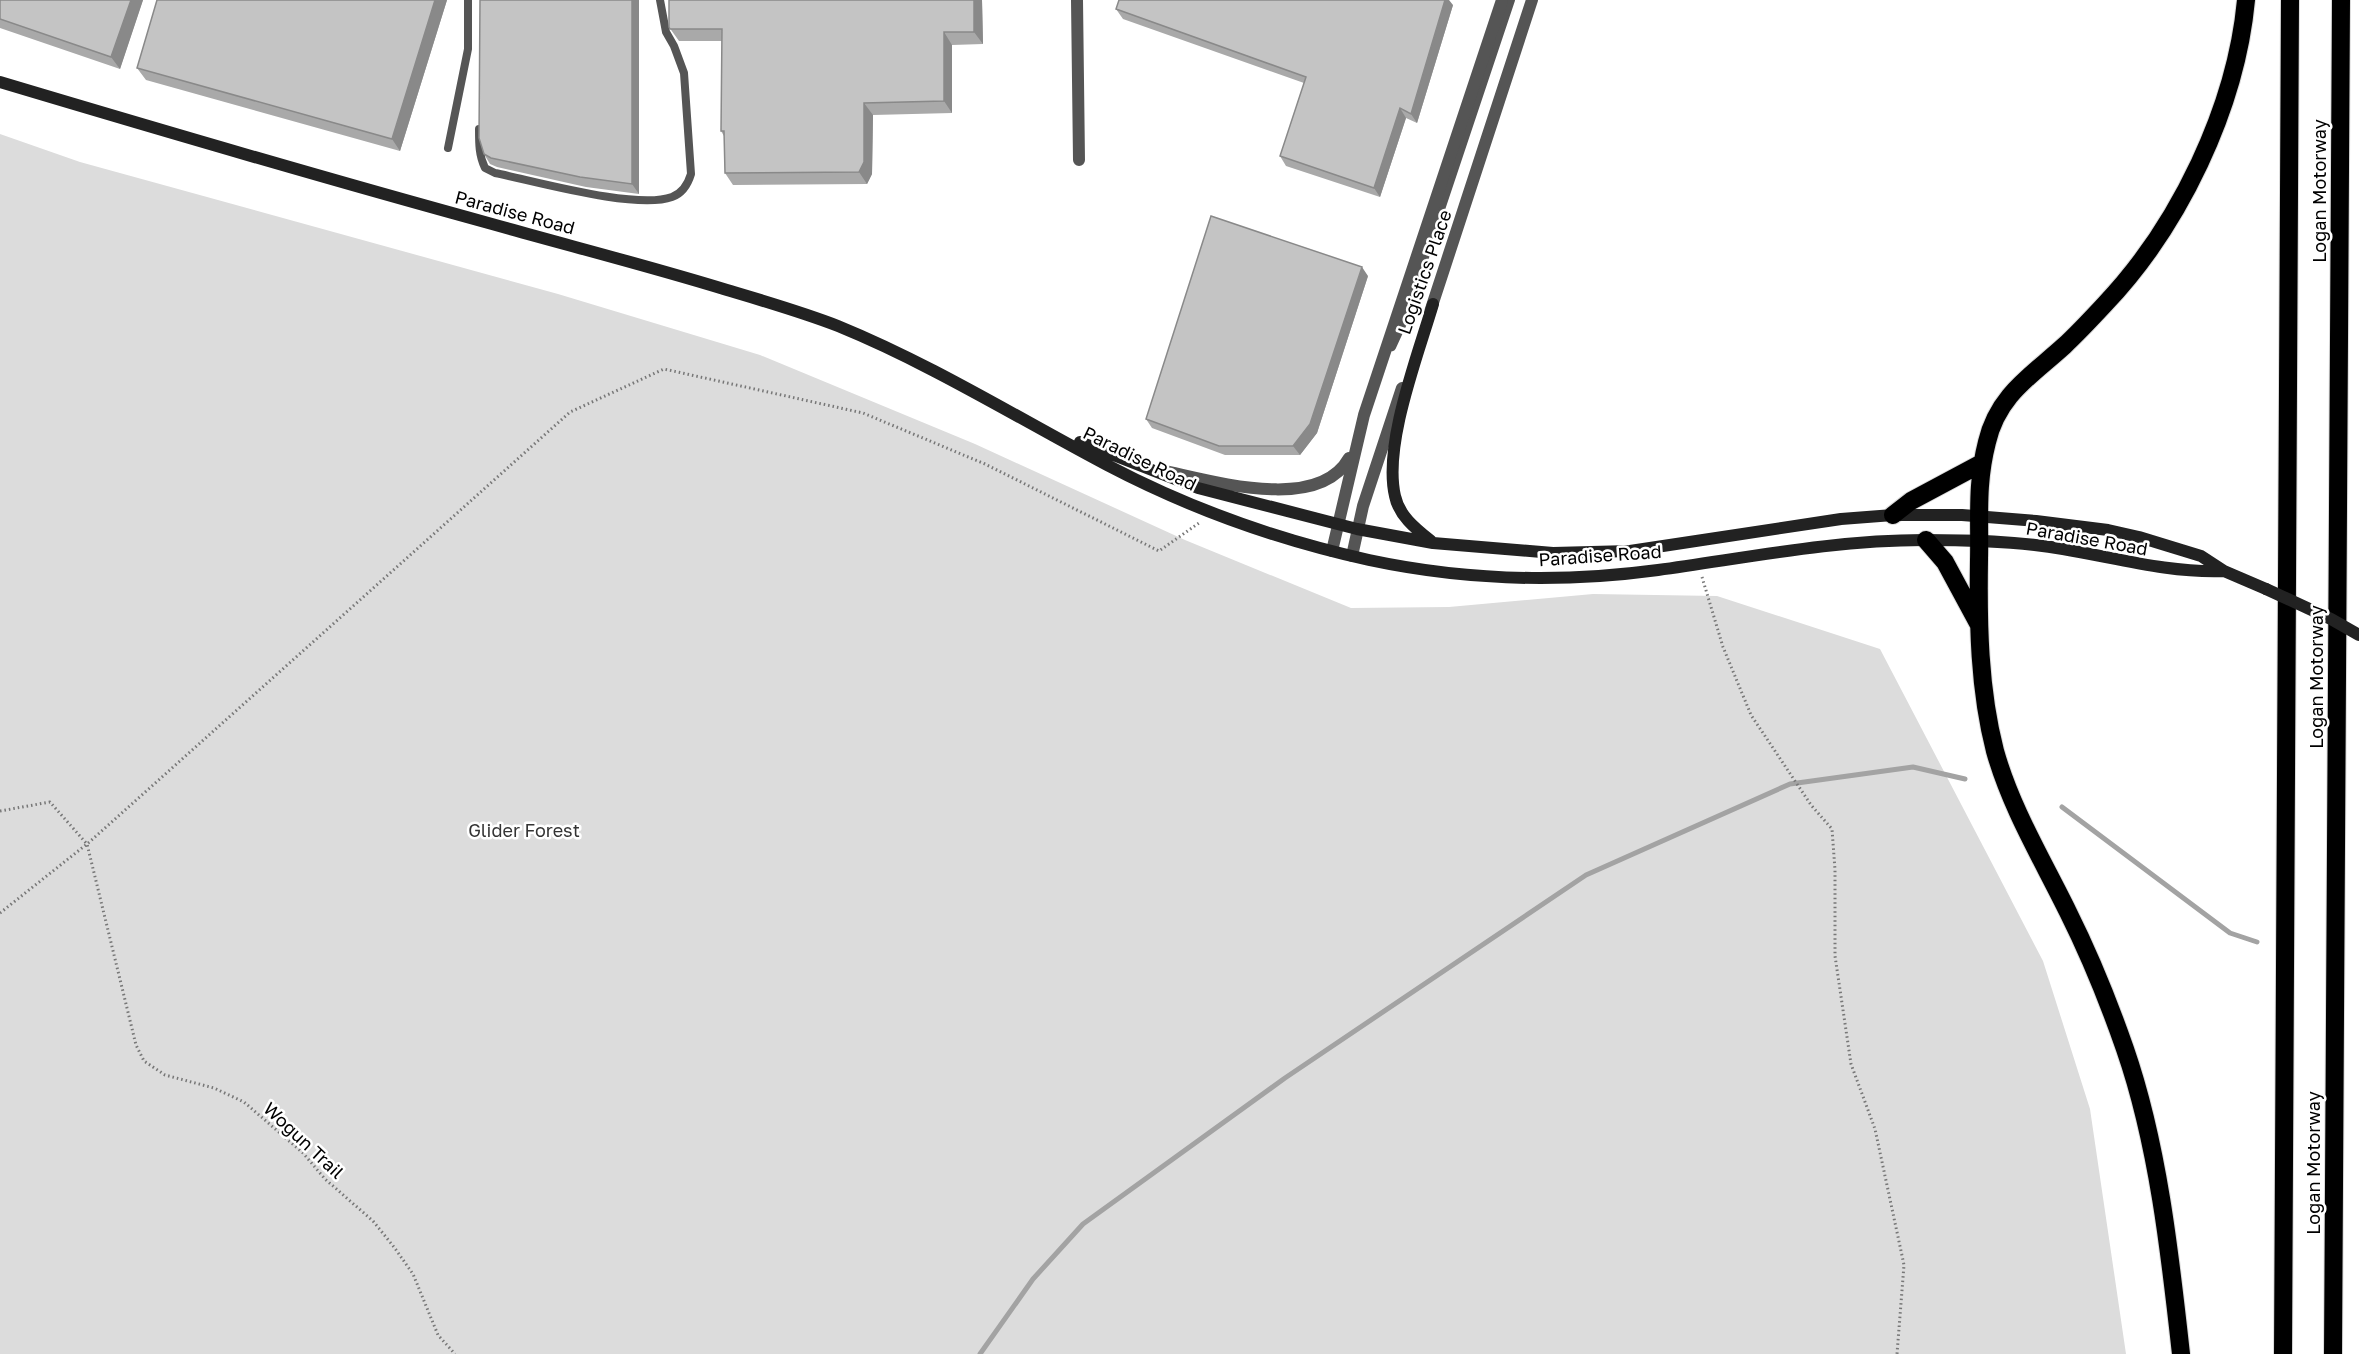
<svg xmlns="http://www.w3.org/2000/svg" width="2359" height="1354" font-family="'Golos Text',sans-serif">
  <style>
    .green { fill: #dcdcdc }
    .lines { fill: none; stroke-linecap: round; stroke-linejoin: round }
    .stream { stroke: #a3a3a3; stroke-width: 5 }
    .highway-casing { stroke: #dbdbdb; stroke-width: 20 }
    .path { stroke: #777; stroke-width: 3; stroke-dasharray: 1.5 3; stroke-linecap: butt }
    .lane { stroke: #555; stroke-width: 8 }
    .street { stroke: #555; stroke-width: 12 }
    .secondary { stroke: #222; stroke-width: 12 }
    .highway { stroke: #000; stroke-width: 18 }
    .secondary-bridge { stroke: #222; stroke-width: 12 }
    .wall { fill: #a9a9a9 }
    .shaded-wall { fill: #898989 }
    .building { fill: #c4c4c4; stroke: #898989; stroke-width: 1.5 }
    .labels { text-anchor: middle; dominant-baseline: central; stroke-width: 5; stroke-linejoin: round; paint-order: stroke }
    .street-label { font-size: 18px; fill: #000; stroke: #fff }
    .park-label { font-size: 18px; fill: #333; stroke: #fff }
  </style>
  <rect width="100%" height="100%" fill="#fff"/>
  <!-- green -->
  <path class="green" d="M0 134 80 162 558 294 760 355 975 444 1185 540 1351 608 1449 607 1593 594 1717 596 1880 649 2043 961 2090 1109 2126 1354H0Z"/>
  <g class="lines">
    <!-- stream -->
    <path class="stream" d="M2062 807 2230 933 2257 942
      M980 1354 1033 1279 1083 1224 1285 1078 1586 875 1790 784 1913 767 1965 779"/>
    <!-- highway casing -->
    <g class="highway-casing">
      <path id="highway" d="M1893 515 1911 501 1982 463
        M1926 540 1945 562 1979 625
        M2181 1354C2170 1254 2158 1144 2125 1049 2109 1003 2090 956 2068 912 2042 859 2011 808 1995 751 1979 689 1978 623 1979 560 1980 517 1976 485 1987 442 1998 395 2031 376 2064 346 2078 333 2092 318 2105 304 2179 226 2236 108 2246 0
        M2283 1354 2290 0
        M2333 1354 2341 0"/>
    </g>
    <!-- path -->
    <path class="path" d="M1702 577 1723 647 1751 715 1811 805 1832 829 1835 870V956L1851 1064 1875 1129 1904 1265 1897 1354
      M0 811 50 802 87 844 136 1045 144 1061 165 1075 214 1088 244 1102 303 1153 325 1179 373 1221 394 1247 413 1274 438 1335 455 1354
      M0 913 87 844 570 412 664 369 863 413 985 464 1159 551 1199 523"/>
    <!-- lane -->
    <path class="lane" d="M479 129C479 144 479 156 485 168L495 173C535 181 636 210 672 197 683 193 688 184 691 174L684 73 674 46 666 32 660 0
      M448 148 468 49V0
      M1392 347 1403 323 1511 0"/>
    <!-- street -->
    <path class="street" d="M1077 0 1079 160
      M1430 312 1532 0
      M1160 470C1210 480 1318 514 1349 458
      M1332 551 1364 415 1502 0
      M1352 556 1363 506 1402 388"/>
    <!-- secondary -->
    <path class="secondary" d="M0 82C164 131 327 179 492 224 570 246 649 266 727 290 764 301 802 312 838 326 931 364 1018 418 1107 465 1189 508 1278 540 1369 560 1463 580 1562 583 1658 570 1746 558 1834 540 1924 540 1970 540 2017 541 2063 549 2117 558 2168 573 2224 571
      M1080 442 1198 488 1357 529 1433 543 1553 553 1630 551 1841 519 1893 515H1962L2036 521 2108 530 2139 537 2201 556 2224 571 2266 589
      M1431 541C1416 529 1399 516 1395 496 1383 445 1418 355 1433 304"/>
    <!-- highway -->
    <use href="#highway" class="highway"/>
    <!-- secondary-bridge -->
    <path class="secondary-bridge" d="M2266 589 2331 619 2359 635"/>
  </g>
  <!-- wall -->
  <path class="wall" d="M0 0H143L120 69 0 28Z
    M447 0 400 151 146 80 137 68Z
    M480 0H639V194L586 187 497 167 490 164 484 154Z
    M669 0H982L983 44 952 45V113L873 115 872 174 867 184 733 185 725 173 724 136 721 131 722 41H679L669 27Z
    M1453 5 1417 123 1406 118 1380 197 1286 166 1280 156 1304 83 1123 19 1116 9Z
    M1368 276 1317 433 1300 455H1225L1152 428 1146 419Z"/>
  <!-- shaded-wall -->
  <path class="shaded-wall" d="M131 0H143L120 69 111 57Z
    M435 0H447L400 151 392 139Z
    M632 0H639V194L632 184Z
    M974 0H982L983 44 974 32Z
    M1445 0H1449L1453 5 1417 123 1411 114Z
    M944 32 952 45V113L944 101Z
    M864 103 873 115 872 174 867 184 859 172Z
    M1400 108 1406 118 1380 197 1374 188Z
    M1362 267 1368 276 1317 433 1300 455 1293 446Z"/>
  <!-- building -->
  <path class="building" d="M0 0H131L111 57 0 19Z
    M157 0H435L392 139 137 68Z
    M480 0H632V184L580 177 491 158 484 154 479 138Z
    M669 0H974V32H944V101L864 103V162L859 172 725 173 724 131H721L722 29H670L669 27Z
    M1119 0H1445L1411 114 1400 108 1374 188 1280 156 1306 77 1116 9Z
    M1211 216 1362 267 1310 424 1293 446H1219L1146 419Z"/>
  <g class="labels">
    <!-- street labels -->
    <g class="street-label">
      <text transform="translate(2319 191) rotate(-90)">Logan Motorway</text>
      <text transform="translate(515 212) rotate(15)">Paradise Road</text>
      <text transform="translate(1424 272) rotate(-71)">Logistics Place</text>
      <text transform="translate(1140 458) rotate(26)">Paradise Road</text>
      <text transform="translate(2087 538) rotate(10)">Paradise Road</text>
      <text transform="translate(1600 555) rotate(-4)">Paradise Road</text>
      <text transform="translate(2316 677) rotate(-90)">Logan Motorway</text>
      <text transform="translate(304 1140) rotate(43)">Wogun Trail</text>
      <text transform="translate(2313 1163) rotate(-90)">Logan Motorway</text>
    </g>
    <!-- park labels -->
    <g class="park-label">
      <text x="524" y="830">Glider Forest</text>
    </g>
  </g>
</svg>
